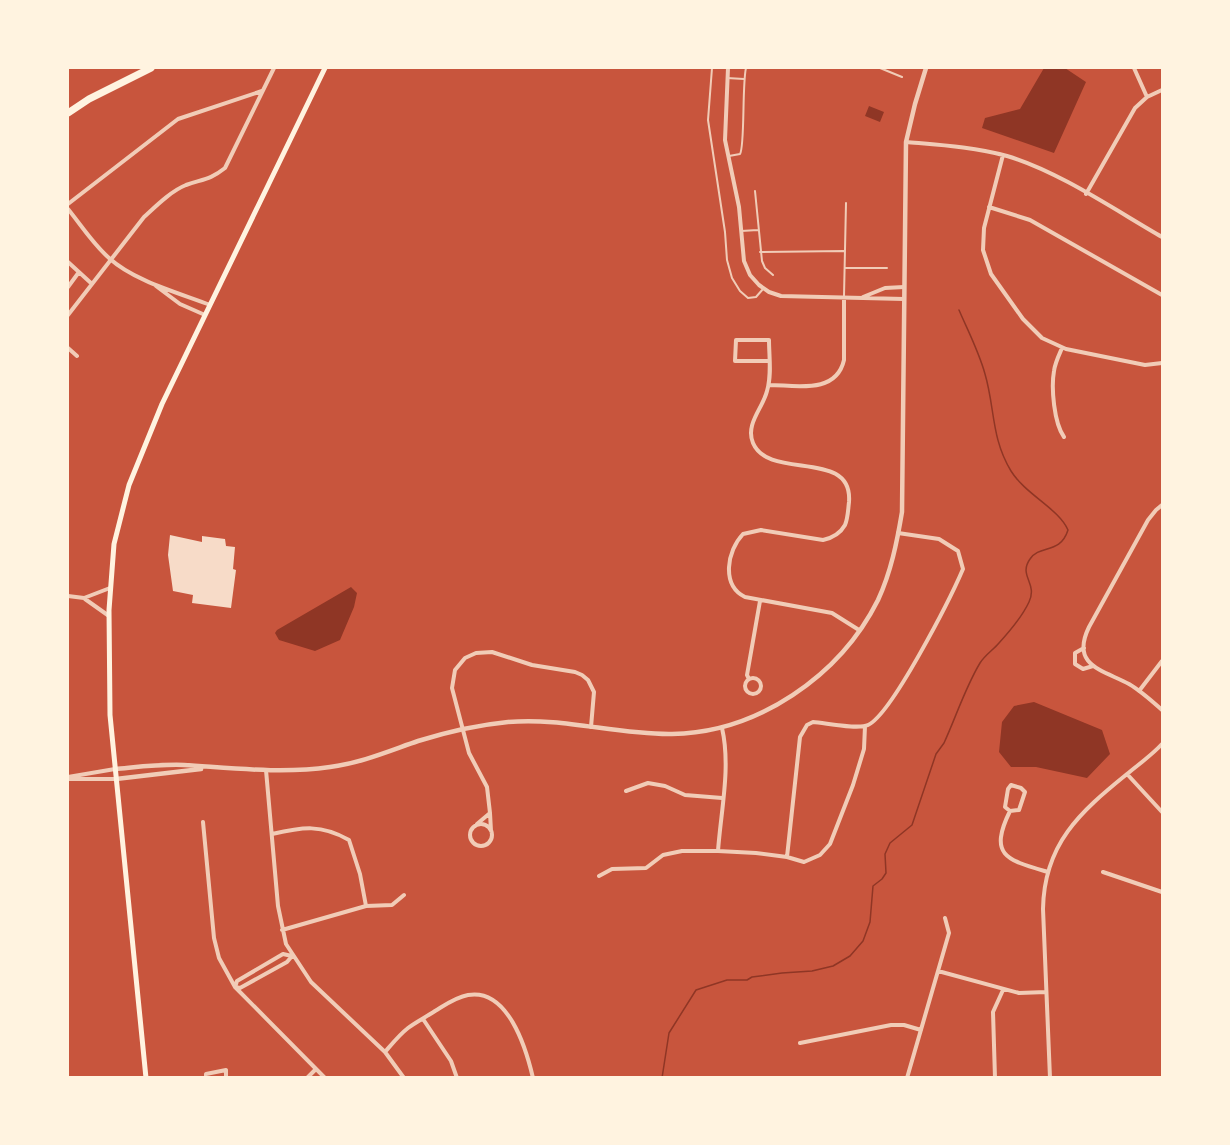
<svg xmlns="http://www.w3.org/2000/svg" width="1230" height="1145" font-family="'Source Sans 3',sans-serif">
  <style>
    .water { fill: #8f3625 }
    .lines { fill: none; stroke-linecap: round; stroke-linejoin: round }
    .stream { stroke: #8f3625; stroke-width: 1.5 }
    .building { fill: #f7dbc8 }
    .service { stroke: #f1ccb7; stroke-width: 2 }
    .minor { stroke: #f1ccb7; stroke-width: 4 }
    .tertiary { stroke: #f1ccb7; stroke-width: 4.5 }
    .secondary { stroke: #fff3e0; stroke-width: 5 }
    .motorway { stroke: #fff3e0; stroke-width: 7 }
  </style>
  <rect width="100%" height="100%" fill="#c8553d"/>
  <!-- water -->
  <path class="water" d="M1044 68H1065L1086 82 1054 153 982 128 985 118 1020 109Z
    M869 106 884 112 880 122 865 116Z
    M351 587 357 593 354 607 340 640 315 651 279 640 275 633 277 630Z
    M1034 702 1102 730 1110 754 1087 778 1036 767H1011L999 752 1002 722 1014 706Z"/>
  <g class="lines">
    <!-- stream -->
    <path class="stream" d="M662 1078 669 1033 696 990 727 980H747L752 977 782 973 812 971 833 966 850 956 863 941 870 922 873 886 882 879 886 873 885 854 890 843 912 825 936 754 944 743C956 717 965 688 980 663 985 655 993 650 999 643 1010 631 1022 617 1029 602 1038 583 1018 576 1030 559 1040 544 1060 555 1068 530 1058 508 1026 495 1011 471 991 438 995 408 985 374 979 352 968 331 959 310"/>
  </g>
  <!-- building -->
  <path class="building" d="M170 535 202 542V536L225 539 226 546 235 547 233 569 236 570 231 608 192 603 193 595 173 591 168 555Z"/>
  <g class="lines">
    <!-- service -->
    <path class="service" d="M712 68 708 120 725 232 727 260 732 278 740 291 748 298 756 297 763 289
      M880 68 902 77
      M727 78 744 79
      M729 156 740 154C745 147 742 84 746 68
      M755 191 762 261 765 268 773 275
      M741 231 758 230
      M760 252 844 251
      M845 268H887
      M844 296 846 203"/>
    <!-- minor -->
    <path class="minor" d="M728 68 725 140 739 207 744 261 750 275 759 285 769 292 781 296 904 299
      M1134 68 1147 97
      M906 142C940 145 974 147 1007 156 1058 171 1115 210 1162 237
      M1003 155 984 228 983 250 991 274 1023 319 1042 338 1066 349 1145 365 1162 363
      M1086 194 1135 108 1147 97 1162 90
      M68 204 178 119 262 91
      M989 207 1030 220 1162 295
      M68 209C81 225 93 244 109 258 134 281 179 293 210 305
      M68 262 92 284
      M156 286 180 304 205 315
      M68 287 79 272
      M863 297 885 288 904 287
      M68 315 144 217C156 206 171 191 186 185 203 179 210 180 225 168L274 68
      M68 348 77 356
      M1062 348C1059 355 1055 363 1054 371 1051 388 1054 423 1064 437
      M768 361H735L736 340H769C769 356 772 375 767 391 763 408 745 424 753 443 769 481 853 448 849 502 848 510 848 518 845 525 840 534 832 538 823 540L761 530 743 534C727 551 721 585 745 597L832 613 859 630
      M769 385C795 385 836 395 844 360V298
      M1162 505 1156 510 1148 520 1089 627C1070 666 1103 670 1129 684 1141 691 1152 701 1162 710
      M68 596 84 598 110 588
      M85 599 109 616
      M1084 648 1075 653V664L1083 669 1093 666
      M745 686a8 8 0 1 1 16 0a8 8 0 1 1-16 0Z
      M749 679 747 675 760 601
      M1139 691 1162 661
      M266 770 278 906 286 944 311 982 385 1052 404 1078
      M1127 774 1162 812
      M68 777 115 769
      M68 779H116
      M626 791 648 783 665 786 685 795 722 798
      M1010 811 1019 810 1025 792 1021 788 1011 785 1008 789 1005 807 1010 811C988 856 1007 860 1048 872
      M490 813 487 787 469 753 452 688 455 670 465 658 476 653 492 652 532 665 575 672 582 675 588 680 594 692 591 727
      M203 822 214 938 219 958 235 987 325 1078
      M470 835a11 11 0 1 1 22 0a11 11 0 1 1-22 0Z
      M477 824 490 813 491 831
      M272 834C303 827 321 824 349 840L360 874 366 906
      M718 851C721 810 731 767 722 728
      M787 857 800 737 807 725 813 722C826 723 858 730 868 725 892 714 951 597 963 569L958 551 939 539 898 533
      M1103 872 1162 892
      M599 876 612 869 646 868 663 855 682 851H718L756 853 787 857 804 862 820 855 830 844 853 785 864 749 865 726
      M282 930 366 906 392 905 404 895
      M938 971 1019 993 1046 992
      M235 987 237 981 283 954 292 956
      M235 987 240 988 287 962 292 956
      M423 1019 451 1061 457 1078
      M800 1043 891 1025H904L921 1030
      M385 1052C392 1044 399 1035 408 1028 416 1022 426 1017 435 1011 445 1005 456 997 468 995 508 988 526 1048 533 1078
      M206 1078V1074L226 1070V1078
      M307 1078 316 1069
      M907 1078 949 933 945 918
      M995 1078 993 1012 1003 990
      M1050 1078 1043 909C1044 844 1080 812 1127 774 1139 764 1152 755 1162 744"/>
    <!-- tertiary -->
    <path class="tertiary" d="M115 769C138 767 161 764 184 765 232 768 282 774 330 767 361 763 389 751 418 741 447 732 477 725 508 722 563 717 617 735 672 734 757 733 840 676 878 600 891 572 897 542 902 512L906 142 915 104 926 68
      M116 779 201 769"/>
    <!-- secondary -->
    <path class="secondary" d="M146 1078 110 715 109 610 114 544 129 485 162 404 325 68"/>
    <!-- motorway -->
    <path class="motorway" d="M68 113 89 99 151 68"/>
  </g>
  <!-- border -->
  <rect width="1230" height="1145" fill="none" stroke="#fff3e0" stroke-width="138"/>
</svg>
